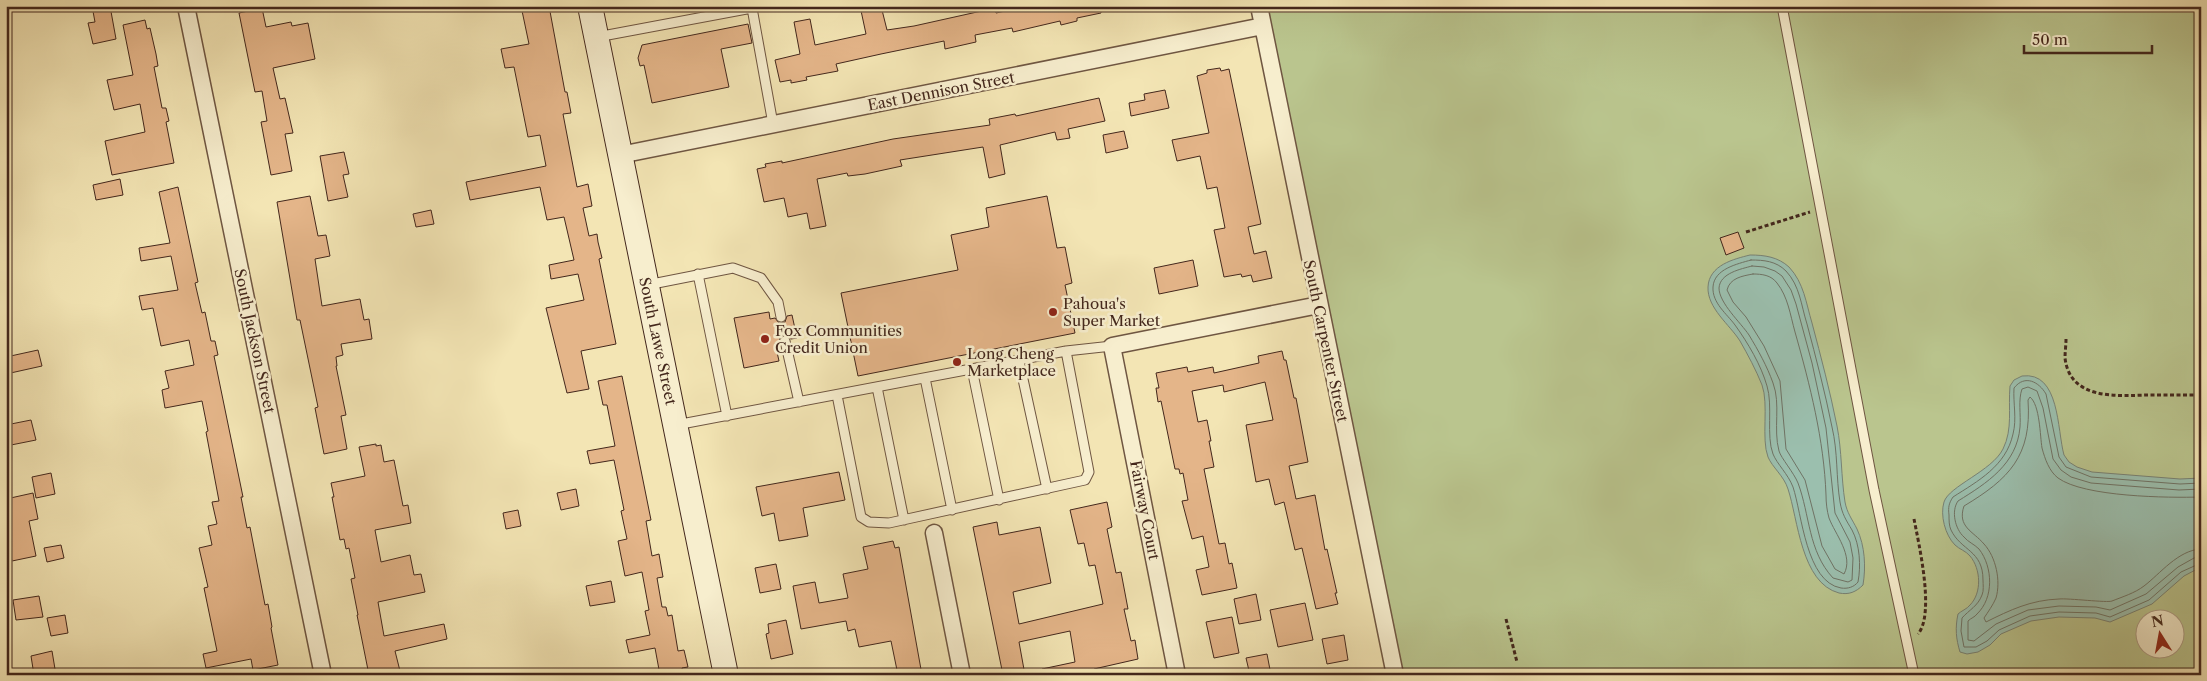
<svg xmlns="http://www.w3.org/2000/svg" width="2207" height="681" font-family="'Libre Caslon Text',serif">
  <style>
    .green { fill: #bac58e; stroke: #7e7655; fill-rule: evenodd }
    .water { fill: #9bbfae; stroke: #788274 }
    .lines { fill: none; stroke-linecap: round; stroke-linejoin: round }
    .shore { stroke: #6f7365; stroke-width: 1 }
    .building { fill: #e4b589; stroke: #43271c }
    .lane-casing { stroke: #6f5642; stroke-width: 11 }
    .street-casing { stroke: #6f5642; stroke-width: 19 }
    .secondary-casing { stroke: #43271c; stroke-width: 26 }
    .path { stroke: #43271c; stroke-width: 3; stroke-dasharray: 4 2.5; stroke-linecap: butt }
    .lane { stroke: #f7eece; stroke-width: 9 }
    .street { stroke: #f7eece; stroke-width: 16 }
    .secondary { stroke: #f7eece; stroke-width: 24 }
    .poi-dot { fill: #8f2418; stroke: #f7eece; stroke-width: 2 }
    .labels { text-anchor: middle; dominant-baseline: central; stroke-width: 5; stroke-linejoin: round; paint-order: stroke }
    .street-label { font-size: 15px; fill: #43271c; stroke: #f7eece }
    .poi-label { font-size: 15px; fill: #43271c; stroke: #f7eece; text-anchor: start }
  </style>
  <rect width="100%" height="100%" fill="#f3e5b4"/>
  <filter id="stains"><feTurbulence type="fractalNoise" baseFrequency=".004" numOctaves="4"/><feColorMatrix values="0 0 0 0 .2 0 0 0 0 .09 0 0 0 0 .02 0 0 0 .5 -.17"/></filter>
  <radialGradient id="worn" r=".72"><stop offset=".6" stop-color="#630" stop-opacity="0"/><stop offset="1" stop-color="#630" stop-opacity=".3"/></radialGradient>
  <!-- green -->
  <path class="green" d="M1259 6H2201V675H1395ZM2144 618H2174V648H2144Z"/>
  <!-- water -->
  <path class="water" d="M1750 255C1765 255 1778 257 1789 267 1804 283 1806 303 1812 323 1821 357 1830 391 1837 426 1842 451 1841 477 1845 502 1847 513 1852 519 1857 529 1865 546 1866 567 1863 585 1856 592 1849 595 1839 593 1801 583 1798 519 1788 489 1784 476 1772 467 1768 457 1761 439 1769 404 1762 385 1756 370 1748 355 1740 341 1730 325 1707 308 1708 287 1709 265 1734 259 1750 255Z
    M2022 376C2060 371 2057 430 2064 455L2069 462 2077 467 2092 472 2180 479 2201 478V567L2184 576 2152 604 2110 622 2095 618 2059 617 2031 621 2001 634 1990 645 1978 652 1967 654 1960 652C1956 639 1955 628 1958 614 1961 611 1967 609 1970 605 1982 593 1981 569 1970 556 1966 551 1959 549 1955 545 1945 535 1940 515 1944 502 1949 486 1992 471 2003 449 2013 429 2008 408 2010 386L2014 380Z"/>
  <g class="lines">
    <!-- shore -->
    <path class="shore" d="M1751 260C1764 260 1776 261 1786 271 1800 286 1801 305 1807 324 1816 358 1825 392 1832 427 1838 452 1836 478 1840 502 1842 514 1846 520 1852 530 1860 545 1861 566 1858 582 1854 587 1848 589 1841 588 1806 582 1802 514 1793 487 1788 474 1777 464 1773 454 1766 436 1773 405 1767 386 1761 365 1748 343 1735 325 1727 314 1712 303 1713 287 1714 269 1737 264 1751 260Z
      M1752 266 1764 267 1775 271 1782 276 1791 290 1796 304 1812 363 1826 428 1835 513 1850 542 1853 558 1852 580 1848 582 1833 578C1808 551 1810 515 1798 483 1794 473 1781 458 1779 451 1773 429 1781 404 1773 383 1767 366 1758 350 1749 335 1741 323 1719 303 1719 288 1720 273 1741 269 1752 266Z
      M1753 274C1762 274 1771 275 1777 283 1788 297 1790 314 1795 332 1810 385 1824 440 1826 495 1826 503 1827 511 1829 518 1835 534 1854 556 1844 574L1835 569 1822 546 1805 480 1786 449 1780 381 1764 346 1746 317 1733 302 1727 290C1730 278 1742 276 1753 274Z
      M2201 483 2180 484 2091 477 2066 467 2059 457 2046 394C2039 382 2025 374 2014 388 2013 403 2017 419 2013 434 2006 466 1978 481 1953 497 1949 503 1948 507 1949 515 1949 520 1949 526 1951 530 1961 551 1983 550 1983 580 1983 584 1984 591 1982 595 1978 606 1969 610 1962 618L1961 631 1964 647H1976L1987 641 1999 630 2030 616 2059 612 2096 613 2110 617 2149 600 2181 572 2201 563
      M2201 489 2179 490 2091 483 2071 477 2061 470 2053 459 2043 408 2037 391 2028 387 2022 389C2018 400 2021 415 2020 427 2017 464 1987 483 1958 501 1951 511 1955 529 1964 537 1968 542 1974 544 1979 549 1993 567 1994 598 1977 614 1975 617 1971 618 1968 621V640L1974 641 1996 624 2028 610 2059 606 2096 607 2110 610 2146 594 2178 567 2194 558 2201 556
      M2201 497C2168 498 2084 497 2058 478 2049 471 2045 459 2042 448 2040 436 2040 405 2030 397L2028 400C2032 456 2009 479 1964 506 1957 527 1973 531 1984 544 1996 557 2001 581 1996 598 1993 605 1988 612 1984 618L1986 622C2010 610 2031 600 2059 599 2068 598 2108 603 2112 601 2122 597 2135 593 2144 586 2160 574 2178 550 2201 549"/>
  </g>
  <!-- building -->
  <path class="building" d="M92 6H110L116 39 93 44 88 23 95 22Z
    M521 6H549L565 92H567L571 113 563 114 577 187 588 184 592 206 583 208 589 236 597 234 598 242 602 258 599 259 616 344 581 351 589 389 567 393 546 308 584 300 578 274 551 279 549 265 574 260 564 217 547 220 540 187 470 200 466 182 546 166 540 135 528 137 514 67 505 68 501 49 529 44Z
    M860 6H881L887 30 914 26 995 8 996 13 1028 6H1101V13L1077 18V21L1061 25 1060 21 1013 32 1012 28 975 35 976 42 945 49 944 41 881 54 836 64 838 71 806 77 807 80 791 83V80L780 82 775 60 800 54 794 22 810 19 815 45 866 34Z
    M262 8 266 27 291 22 292 26 308 23 315 59 273 68 280 99 285 98 293 133 285 134 292 171 271 175 261 122 267 121 262 91 255 92 239 13Z
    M145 20 147 29 150 28 156 54 158 66 154 67 162 108H166L169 121 166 122 174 163 112 175 105 141 145 132 140 104 114 110 107 80 133 75 123 25Z
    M748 24 752 43 721 49 729 87 652 103 644 65 640 66 638 58 642 45Z
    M1220 68 1221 71 1229 69 1261 224 1248 227 1254 254 1266 251 1272 278 1253 282 1251 275 1242 277 1241 274 1224 277 1214 230 1225 228 1217 187 1207 189 1200 156 1177 161 1172 140 1209 133 1197 76 1207 73V70Z
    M1165 90 1169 108 1131 116 1129 103 1145 100 1144 94Z
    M1099 98 1105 121 1068 129 1070 138 1057 140 1055 132 1000 145 1005 174 989 178 983 147 900 160 902 166 865 174 848 176 847 173 817 179 826 226 810 229 807 213 788 217 784 198 764 202 757 169 766 167 765 164 782 161V163L893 139 990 125 989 119 1015 114 1016 116Z
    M1124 131 1128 148 1106 153 1103 135Z
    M344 152 349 174 343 175 348 197 328 201 320 156Z
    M120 179 123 195 96 200 93 185Z
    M178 187 198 282 195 283 202 313 205 312 211 341H215L218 355 214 356 243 497H241L247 528 250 527 265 605 268 604 272 627 271 628 278 665 253 670 251 659 206 668 203 654 217 651 204 588 208 587 199 548 212 545 208 526 217 524 212 502 219 501 206 432 208 431 202 401 165 408 162 390 169 388 165 371 194 365 189 340 161 346 153 308 142 310 139 296 178 290 171 256 141 261 139 248 170 243 159 192Z
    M310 196 318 236 326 235 330 256 315 259 322 306 360 299 364 320 369 319 372 339 341 344 343 355 336 357 337 366H336L346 415 341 416 347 449 324 454 315 408 318 407 300 320H297L277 202Z
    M1047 196 1057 248 1065 247 1072 283 1065 285 1075 333 858 376 841 293 958 270 951 235 989 227 986 208Z
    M431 210 434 224 416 227 413 214Z
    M1738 232 1744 248 1726 255 1720 238Z
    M1193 260 1198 286 1159 294 1154 268Z
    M769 312 770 319 775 318 779 323 785 322 787 316 792 315 797 338 791 339 784 335 780 337 779 342 775 343 779 361 744 368 734 318Z
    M38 350 42 366 6 374V357Z
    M1282 351 1284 360H1286L1294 398H1296L1308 462 1289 466 1296 499 1315 495 1325 550 1327 549 1337 593H1335L1338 604 1316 609 1302 548 1295 550 1284 502 1275 505 1269 479 1256 482 1246 425 1273 420 1265 382 1224 392 1223 385 1192 391 1198 422 1207 420 1211 441H1209L1214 467 1204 469 1219 544 1225 543 1229 564 1232 563 1237 588 1202 595 1196 570 1209 567 1203 536 1192 539 1182 501 1188 500 1183 473 1180 474 1179 469H1175L1161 401 1158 402 1156 388H1159L1156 373 1187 367 1188 372 1213 367 1214 373 1259 363 1258 356Z
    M622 376 651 520 646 521 652 556 659 554 663 577 657 578 662 607H666L668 616 672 615 678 651 684 650 688 667 682 668 683 675H660L655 648 629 653 626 640 650 635 645 611 649 610 642 572 625 576 618 541 627 539 621 511 624 510 614 460 590 464 587 451 615 446 607 405H603L598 381Z
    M31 420 36 440 6 446V425Z
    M376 444V446L381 445 384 462 394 460 403 506 408 505 411 523 375 530 381 562 410 555 414 575 421 574 425 592 378 602 384 636 444 624 447 639 395 651 401 675H369L357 615H358L351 579 355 578 349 548 346 549 344 539 340 540 332 497H334L331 483 365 476 359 447Z
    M839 472 845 500 803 508 808 536 779 541 774 513 762 516 756 487Z
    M51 473 55 494 36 498 32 477Z
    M576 489 579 506 561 510 557 493Z
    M33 493 38 519 29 521 36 556 12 561 6 531V499Z
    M1107 502 1112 527 1107 529 1116 573 1121 572 1128 609H1124L1131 641 1135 640 1138 659 1094 669 1096 675H1043L1042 669 1075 662 1070 631 1019 642 1025 675H1003L973 527 997 522 999 535 1040 527 1051 583 1013 592 1019 624 1103 604 1095 565 1089 566 1084 543 1078 544 1070 510Z
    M518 510 521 526 506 529 503 513Z
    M893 541 895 548 899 547 922 675H898L891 641 859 647 855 629 848 631 846 621 801 629 793 586 815 582 819 603 848 598 843 574 868 569 863 547Z
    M61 545 64 558 47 562 44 548Z
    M776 564 781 589 760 593 755 568Z
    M611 581 615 602 590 606 586 586Z
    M1256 594 1261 620 1239 624 1234 599Z
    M39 596 43 617 16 620 13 600Z
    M1305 603 1313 640 1278 647 1270 610Z
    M65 615 68 633 51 636 47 618Z
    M1232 617 1239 653 1214 658 1206 622Z
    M786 620 793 654 771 659 766 634 769 633 768 624Z
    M1344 635 1348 660 1327 664 1322 639Z
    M52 651 56 675H34L31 656Z
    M1267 654 1271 675H1250L1246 658Z"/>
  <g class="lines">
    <!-- lane casing -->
    <g class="lane-casing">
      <path id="lane" d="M1782 6 1874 490 1914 675
        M597 37 752 8 773 124
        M698 274 727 416
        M647 285 733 268 761 278 778 302 781 317
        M785 341 799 402
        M1019 361 1047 489
        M972 369 999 500
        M925 378 952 510
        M877 387 904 520
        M837 395 861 517 869 522 889 523 1085 480 1089 472 1066 351
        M676 425 1066 351 1112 346"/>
    </g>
    <!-- street casing -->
    <g class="street-casing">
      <path id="street" d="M186 6 323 675
        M1259 6 1395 675
        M620 155 1263 26
        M934 533 962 675
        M1177 675 1112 346 1319 305"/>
    </g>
    <!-- secondary casing -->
    <g class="secondary-casing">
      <path id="secondary" d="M590 6 726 675"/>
    </g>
    <!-- path -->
    <path class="path" d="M1746 232 1810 212
      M2066 339C2066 345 2065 352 2065 358 2070 400 2116 396 2147 395 2165 395 2183 395 2201 395
      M1914 519C1919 545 1935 614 1918 634
      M1506 619 1517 662"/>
    <!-- lane -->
    <use href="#lane" class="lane"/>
    <!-- street -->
    <use href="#street" class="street"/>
    <!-- secondary -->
    <use href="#secondary" class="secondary"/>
  </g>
  <!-- markers -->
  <g class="poi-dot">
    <circle cx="1053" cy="312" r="5"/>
    <circle cx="765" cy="339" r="5"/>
    <circle cx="957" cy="362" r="5"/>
  </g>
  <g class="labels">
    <!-- street labels -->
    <g class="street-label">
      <text transform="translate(941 91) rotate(-11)">East Dennison Street</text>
      <text transform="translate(255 341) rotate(78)">South Jackson Street</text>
      <text transform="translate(658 341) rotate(78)">South Lawe Street</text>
      <text transform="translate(1326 341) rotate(78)">South Carpenter Street</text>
      <text transform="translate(1145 510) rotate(79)">Fairway Court</text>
    </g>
    <!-- poi labels -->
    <g class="poi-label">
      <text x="1063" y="303">Pahoua's<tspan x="1063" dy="17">Super Market</tspan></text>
      <text x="775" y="330">Fox Communities<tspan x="775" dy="17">Credit Union</tspan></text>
      <text x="967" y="353">Long Cheng<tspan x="967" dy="17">Marketplace</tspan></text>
    </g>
  </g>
  <!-- margin -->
  <rect width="2207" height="681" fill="none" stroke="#f3e5b4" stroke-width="25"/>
  <rect x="8" y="8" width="2192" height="666" fill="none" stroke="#43271c" stroke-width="2.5"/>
  <rect x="12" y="12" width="2182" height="656" fill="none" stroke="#43271c"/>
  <!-- north arrow -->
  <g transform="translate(2160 634) rotate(349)"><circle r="24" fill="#f7eece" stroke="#af9e87"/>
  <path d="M0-4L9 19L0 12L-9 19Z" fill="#8f2418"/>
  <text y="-8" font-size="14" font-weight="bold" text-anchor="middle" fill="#43271c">N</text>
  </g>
  <!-- scale -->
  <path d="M2024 45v8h128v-8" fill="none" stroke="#43271c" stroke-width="2.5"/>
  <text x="2032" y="45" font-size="15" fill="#43271c" stroke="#f7eece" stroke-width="4" paint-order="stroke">50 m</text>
  <rect width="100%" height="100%" filter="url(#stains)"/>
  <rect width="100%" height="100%" fill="url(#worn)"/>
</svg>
